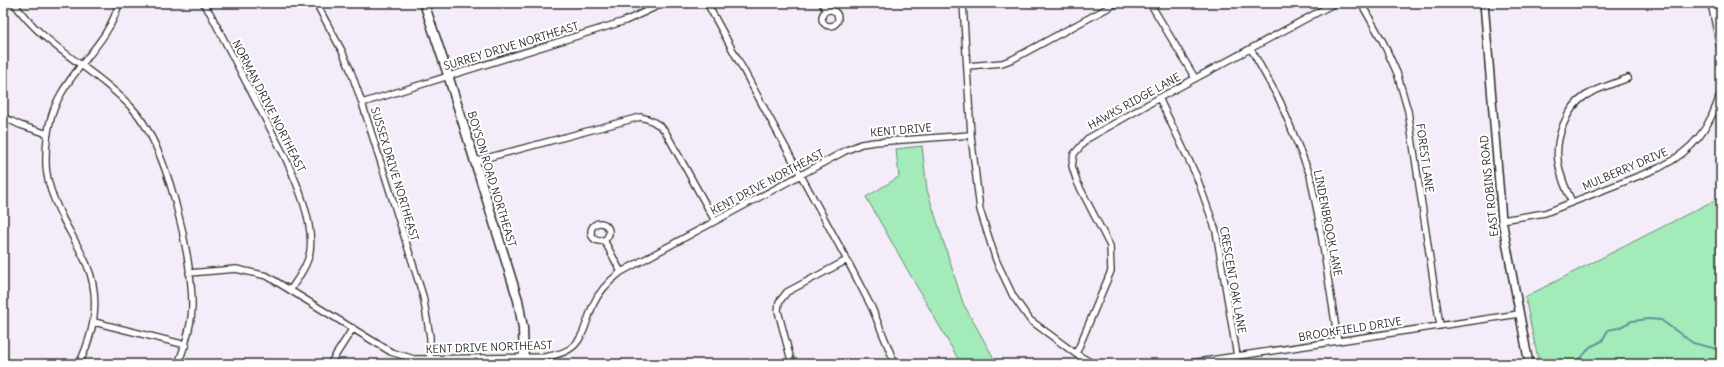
<svg xmlns="http://www.w3.org/2000/svg" width="1724" height="367" font-family="Delius,sans-serif">
  <style>
    .green { fill: #a3ecba; stroke: #678c72 }
    .lines { fill: none; stroke-linecap: round; stroke-linejoin: round }
    .stream { stroke: #63939b; stroke-width: 2 }
    .minor-casing { stroke: #2b2b2b; stroke-width: 8 }
    .tertiary-casing { stroke: #2b2b2b; stroke-width: 10 }
    .secondary-casing { stroke: #2b2b2b; stroke-width: 11 }
    .minor { stroke: #fff; stroke-width: 5.5 }
    .tertiary { stroke: #fff; stroke-width: 7 }
    .secondary { stroke: #fff; stroke-width: 8 }
    .labels { text-anchor: middle; dominant-baseline: central; stroke-width: 4; stroke-linejoin: round; paint-order: stroke }
    .street-label { font-size: 11px; fill: #2b2b2b; stroke: #fff }
  </style>
  <rect width="100%" height="100%" fill="#f4ecf9"/>
  <filter id="ink" filterUnits="userSpaceOnUse"><feTurbulence type="fractalNoise" baseFrequency=".025" numOctaves="2"/><feDisplacementMap in="SourceGraphic" scale="8" xChannelSelector="R" yChannelSelector="G"/><feConvolveMatrix kernelMatrix="1 2 1 2 8 2 1 2 1" color-interpolation-filters="sRGB"/></filter>
  <g filter="url(#ink)">
    <!-- green -->
    <path class="green" d="M922 146 927 190 963 303 997 364H961L866 197 899 177 896 149Z
      M1721 197V364H1539L1525 297Z"/>
    <g class="lines">
      <!-- stream -->
      <path class="stream" d="M1571 364 1582 357 1590 347 1602 341 1608 330 1618 328 1632 321 1649 319 1661 320 1693 343 1721 350"/>
      <!-- minor casing -->
      <g class="minor-casing">
        <path id="minor" d="M14 3C44 47 96 69 132 108 167 145 192 254 192 305 192 325 185 346 178 364
          M203 3 210 13 285 157C297 183 314 222 310 251 308 265 298 278 291 289
          M316 3 342 51 350 69 362 103 423 296 430 337V359
          M707 3 847 260 872 308 895 364
          M822 3 826 11
          M963 3 971 135 980 210 996 260 1013 296 1030 320 1076 354 1094 364
          M1150 3 1195 78
          M1361 3 1383 42 1397 73 1408 111 1440 326
          M1711 3 1721 52
          M822 18a8 8 0 1 1 16 0a8 8 0 1 1-16 0Z
          M1251 49 1280 101 1310 175 1319 221 1338 341
          M968 66 1002 63 1013 59 1117 3
          M1159 98 1196 175 1216 231 1237 356
          M362 103 625 21 664 3
          M3 117 20 125 48 134
          M475 161 640 117C651 119 658 123 665 131L715 221
          M1572 202C1566 189 1560 176 1558 161 1555 139 1566 108 1585 96 1598 88 1613 84 1628 78
          M1502 220 1545 213 1659 168C1694 150 1710 129 1721 91
          M591 232a9 9 0 1 1 18 0a9 9 0 1 1-18 0Z
          M604 240 621 272
          M189 273 236 269 267 276 391 352 414 359 544 357C582 352 581 336 593 305 599 291 609 281 621 272L845 151 861 144 875 142 971 135
          M94 322 186 345
          M1076 354 1111 271 1110 246 1077 182 1072 166 1074 154 1087 139 1159 98 1335 3
          M79 364C94 333 101 298 87 265 80 249 71 234 63 219 54 200 45 180 46 158 46 137 50 113 61 94 79 62 110 39 119 3
          M330 364 353 328
          M792 364 778 311 779 302 787 292 847 260
          M1184 364 1519 314"/>
      </g>
      <!-- tertiary casing -->
      <g class="tertiary-casing">
        <path id="tertiary" d="M1484 3 1502 220 1529 364"/>
      </g>
      <!-- secondary casing -->
      <g class="secondary-casing">
        <path id="secondary" d="M424 3 448 75 518 300 523 328 524 364"/>
      </g>
      <!-- minor -->
      <use href="#minor" class="minor"/>
      <!-- tertiary -->
      <use href="#tertiary" class="tertiary"/>
      <!-- secondary -->
      <use href="#secondary" class="secondary"/>
    </g>
  </g>
  <g class="labels">
    <!-- street labels -->
    <g class="street-label">
      <text transform="translate(511 46) rotate(-17)">SURREY DRIVE NORTHEAST</text>
      <text transform="translate(1134 101) rotate(-29)">HAWKS RIDGE LANE</text>
      <text transform="translate(269 106) rotate(63)">NORMAN DRIVE NORTHEAST</text>
      <text transform="translate(901 130) rotate(-5)">KENT DRIVE</text>
      <text transform="translate(1425 158) rotate(82)">FOREST LANE</text>
      <text transform="translate(1625 169) rotate(-23)">MULBERRY DRIVE</text>
      <text transform="translate(395 174) rotate(73)">SUSSEX DRIVE NORTHEAST</text>
      <text transform="translate(492 179) rotate(73)">BOYSON ROAD NORTHEAST</text>
      <text transform="translate(767 182) rotate(-28)">KENT DRIVE NORTHEAST</text>
      <text transform="translate(1489 186) rotate(-96)">EAST ROBINS ROAD</text>
      <text transform="translate(1328 223) rotate(79)">LINDENBROOK LANE</text>
      <text transform="translate(1233 280) rotate(80)">CRESCENT OAK LANE</text>
      <text transform="translate(1350 329) rotate(-9)">BROOKFIELD DRIVE</text>
      <text transform="translate(489 347) rotate(-2)">KENT DRIVE NORTHEAST</text>
    </g>
  </g>
  <!-- margin -->
  <rect width="1724" height="367" fill="none" stroke="#fff" stroke-width="16"/>
  <rect x="8" y="8" width="1708" height="351" fill="none" stroke="#2b2b2b" stroke-width="1.5" filter="url(#ink)"/>
</svg>
